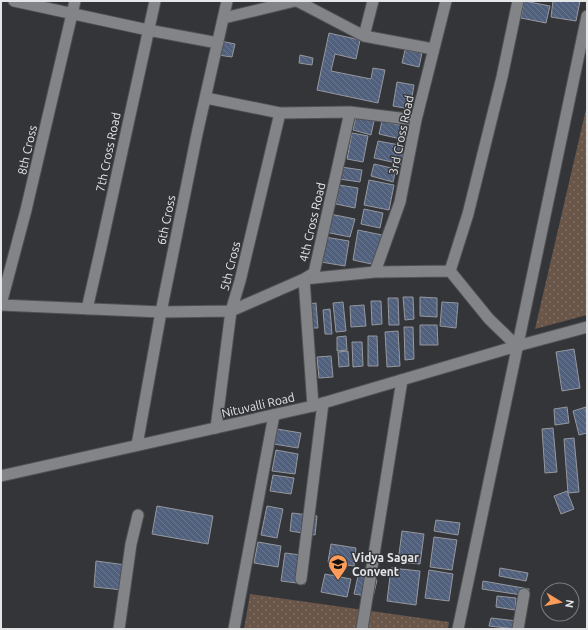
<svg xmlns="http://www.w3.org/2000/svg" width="588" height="630" font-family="Ubuntu,sans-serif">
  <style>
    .grass { fill: url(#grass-dots) }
    .building { fill: url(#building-back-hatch); stroke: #96989d }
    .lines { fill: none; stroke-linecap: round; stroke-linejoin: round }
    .minor-casing { stroke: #505154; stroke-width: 13 }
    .tertiary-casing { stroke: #505154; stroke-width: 13 }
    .minor { stroke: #828488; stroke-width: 11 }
    .tertiary { stroke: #828488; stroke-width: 11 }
    .labels { text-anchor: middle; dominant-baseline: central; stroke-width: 3; stroke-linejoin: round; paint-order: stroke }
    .street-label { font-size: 12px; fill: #e5e6e8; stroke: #343539 }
    .poi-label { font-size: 12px; font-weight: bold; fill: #e5e6e8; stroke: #343539; text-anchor: start }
  </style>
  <defs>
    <pattern id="grass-dots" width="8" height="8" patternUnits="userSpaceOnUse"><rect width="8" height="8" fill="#6a5549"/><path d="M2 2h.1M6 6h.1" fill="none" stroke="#7f6d63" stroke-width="1.8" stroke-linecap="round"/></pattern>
    <pattern id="building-back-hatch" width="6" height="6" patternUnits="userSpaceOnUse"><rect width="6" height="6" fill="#50607d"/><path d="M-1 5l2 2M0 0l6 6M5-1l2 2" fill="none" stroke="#69778f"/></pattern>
  </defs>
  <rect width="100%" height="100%" fill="#343539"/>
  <!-- grass -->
  <path class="grass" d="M587 105V315L535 329Z
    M250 594 449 622 448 629H244Z"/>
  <!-- building -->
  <path class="building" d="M524 1 550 6 546 23 521 18Z
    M553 1H580L576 21 551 17Z
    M329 33 360 40 356 59 335 54 331 71 371 79 373 68 385 70 378 103 317 90Z
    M221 41 235 44 232 57 218 55Z
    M405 50 422 53 419 67 402 63Z
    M300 55 313 58 312 65 299 63Z
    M397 82 414 85 410 109 393 106Z
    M356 116 374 121 371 135 353 130Z
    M382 121 408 127 405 140 379 134Z
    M352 133 368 136 363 162 347 159Z
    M378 141 405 146 401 164 374 158Z
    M374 164 396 169 393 182 371 176Z
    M341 167 362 170 360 182 339 179Z
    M369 180 394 185 389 210 364 205Z
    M339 185 358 188 355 208 336 204Z
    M364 209 383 213 380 228 361 224Z
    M330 214 355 219 350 237 325 232Z
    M358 230 382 235 376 265 353 260Z
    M325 237 349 241 345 266 321 262Z
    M403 297H413L414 319 405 320Z
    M420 297 437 298V317L420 316Z
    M388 298H398L399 325H389Z
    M371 301H381L382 324 372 325Z
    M343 302 346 331 336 332 333 303Z
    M442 302 458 303 456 328 440 326Z
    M316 303 318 328H310L308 304Z
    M364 305 366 326 351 327 350 306Z
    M330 309 332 334H325L323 310Z
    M420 325H437L438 345H420Z
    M404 327H413L414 359 405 360Z
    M398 331 400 366 387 367 385 332Z
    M346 336 347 350 337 351V337Z
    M368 336H377L378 366H368Z
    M352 342H362L363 366 353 367Z
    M574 349 580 388 562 391 556 352Z
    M348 351 349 366 339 367 338 352Z
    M331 356 333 377 319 378 317 357Z
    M567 407 569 423 555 425 554 409Z
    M586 407 587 433 579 435 573 411Z
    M553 428 557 472 545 473 542 429Z
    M277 429 301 433 298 448 274 444Z
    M574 438 579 492 568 493 564 439Z
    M276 450 298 454 295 474 272 471Z
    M273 475 294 478 291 494 270 491Z
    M567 491 574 509 561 514 554 496Z
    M157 506 213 516 208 544 152 534Z
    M267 506 283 509 277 538 261 535Z
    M292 513 317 516 315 535 290 531Z
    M436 520 460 523 458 535 434 531Z
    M402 531 424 534 420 564 398 562Z
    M434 537 457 540 452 570 430 567Z
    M258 542 281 546 278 567 254 563Z
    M331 544 356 548 354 566 328 562Z
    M285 553 309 556 305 584 281 581Z
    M96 561 126 565 123 590 94 587Z
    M391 568 420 571 416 605 387 601Z
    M500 568 528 573 526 581 499 576Z
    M429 570 453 574 449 601 425 598Z
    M325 574 351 579 347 597 321 592Z
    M358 576 377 580 373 597 354 594Z
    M483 581 529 589 528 596 482 589Z
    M497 596 516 598 515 610 496 607Z
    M491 618 517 621 516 629 489 626Z"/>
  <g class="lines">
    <!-- minor casing -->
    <g class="minor-casing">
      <path id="minor" d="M14 1 148 30 218 43
        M297 1 364 36 433 49
        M224 18 295 1
        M364 36 373 1
        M206 98 280 113 350 112 416 120
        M450 271 468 214 502 77 518 1
        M375 272 400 202 416 120 446 1
        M1 304 26 210 75 1
        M1 305 161 312 231 311 304 279 375 272 450 271 489 319 517 346
        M87 309 100 252 155 1
        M313 406 304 279 314 273 350 112
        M216 428 231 311 240 281 280 113
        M137 445 161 312 197 134 227 1
        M301 579 323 403
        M119 629 131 544 138 515
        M234 629 274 415
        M362 629 402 380
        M518 629 524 594"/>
    </g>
    <!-- tertiary casing -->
    <g class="tertiary-casing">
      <path id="tertiary" d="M1 476 313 406 517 346 587 327
        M458 629 587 16"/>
    </g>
    <!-- minor -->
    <use href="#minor" class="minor"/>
    <!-- tertiary -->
    <use href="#tertiary" class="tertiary"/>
  </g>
  <!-- icons -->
  <defs>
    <g id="school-pin" transform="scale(1)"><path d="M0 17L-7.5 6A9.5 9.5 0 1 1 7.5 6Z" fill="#fe9b59" stroke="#343539"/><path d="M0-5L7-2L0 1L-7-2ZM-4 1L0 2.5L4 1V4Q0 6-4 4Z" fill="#111"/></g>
  </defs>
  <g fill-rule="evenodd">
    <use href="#school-pin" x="338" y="564"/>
  </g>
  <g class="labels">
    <!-- street labels -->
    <g class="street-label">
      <text transform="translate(401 135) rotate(-78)">3rd Cross Road</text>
      <text transform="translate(27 150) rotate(-77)">8th Cross</text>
      <text transform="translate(108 152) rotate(-78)">7th Cross Road</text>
      <text transform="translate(166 220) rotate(-78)">6th Cross</text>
      <text transform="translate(312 222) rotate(-77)">4th Cross Road</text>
      <text transform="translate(230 266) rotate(-76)">5th Cross</text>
      <text transform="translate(258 405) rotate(-13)">Nituvalli Road</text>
    </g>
    <!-- poi labels -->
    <g class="poi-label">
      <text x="352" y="557">Vidya Sagar<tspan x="352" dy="14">Convent</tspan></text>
    </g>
  </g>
  <!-- border -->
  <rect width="588" height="630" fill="none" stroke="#e5e6e8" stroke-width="4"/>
  <!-- north arrow -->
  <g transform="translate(560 602) rotate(100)"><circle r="19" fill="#343539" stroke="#7b7c7f"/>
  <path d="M0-3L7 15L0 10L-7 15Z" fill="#fe9b59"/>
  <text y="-6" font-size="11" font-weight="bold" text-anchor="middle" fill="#e5e6e8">N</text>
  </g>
</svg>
